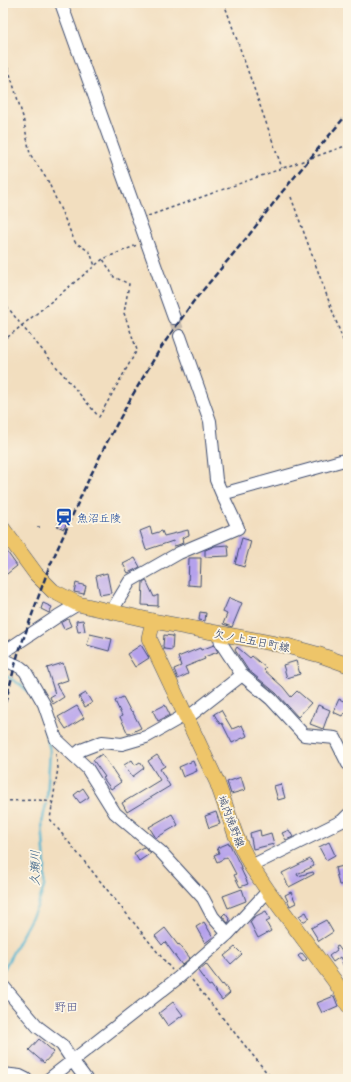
<svg xmlns="http://www.w3.org/2000/svg" width="351" height="1082" font-family="Mali,'Klee One',sans-serif">
  <style>
    .lines { fill: none; stroke-linecap: round; stroke-linejoin: round }
    .stream { stroke: #53b5d1; stroke-width: 2.5 }
    .building { fill: #b5a1ec }
    .minor-tunnel { stroke: #c7bbac; stroke-width: 12; stroke-dasharray: 12 6; stroke-linecap: butt }
    .minor-casing { stroke: #3b496d; stroke-width: 14 }
    .major-casing { stroke: #3b496d; stroke-width: 16 }
    .path { stroke: #3b496d; stroke-width: 1.5; stroke-dasharray: 3 3; stroke-linecap: butt }
    .minor { stroke: #fff; stroke-width: 12 }
    .major { stroke: #eec569; stroke-width: 15 }
    .rail { stroke: #1b2f5e; stroke-width: 2.5; stroke-dasharray: 6 3; stroke-linecap: butt }
    .labels { text-anchor: middle; dominant-baseline: central; stroke-width: 3.5; stroke-linejoin: round; paint-order: stroke }
    .transit-label { font-size: 11px; fill: #164399; stroke: #fcf5e5; text-anchor: start }
    .street-label { font-size: 11px; fill: #1b2f5e; stroke: #fcf5e5 }
    .water-label { font-size: 12px; font-style: italic; fill: #2c5780; stroke: #fcf5e5 }
    .neighbourhood-label { font-size: 12px; fill: #515790; stroke: #fcf5e5 }
  </style>
  <rect width="100%" height="100%" fill="#fcf5e5"/>
  <filter id="ink" filterUnits="userSpaceOnUse"><feTurbulence type="fractalNoise" baseFrequency=".025" numOctaves="2"/><feDisplacementMap in="SourceGraphic" scale="8" xChannelSelector="R" yChannelSelector="G"/><feConvolveMatrix kernelMatrix="1 2 1 2 8 2 1 2 1" color-interpolation-filters="sRGB"/></filter>
  <filter id="wash" filterUnits="userSpaceOnUse"><feTurbulence type="fractalNoise" baseFrequency=".012" numOctaves="4" result="noise"/><feDisplacementMap in="SourceGraphic" scale="16" xChannelSelector="R" yChannelSelector="G"/><feGaussianBlur stdDeviation="0.9" result="paint"/><feColorMatrix in="noise" values="0 0 0 0 0 0 0 0 0 0 0 0 0 0 0 0 0 1.4 0 .05"/><feComposite in="paint" operator="in"/></filter>
  <g filter="url(#wash)">
    <rect width="100%" height="100%" fill="#f2debf"/>
    <g class="lines">
      <!-- stream -->
      <path class="stream" d="M3 674 21 685 35 698
        M38 704 42 718 50 750 47 798
        M3 971 37 907 44 887 45 865 42 823 46 804"/>
    </g>
    <g id="blocks">
      <!-- building -->
      <path class="building" d="M63 513 70 515 64 529 57 526Z
        M150 527 152 534 162 531 164 536 188 530 189 535 182 538 183 543 178 545 174 546 173 541 146 550 140 531Z
        M242 538 251 541 244 567 235 564Z
        M228 545 229 556 205 557V550L215 546Z
        M3 546 17 566 3 577Z
        M135 558 140 567 128 573 123 564Z
        M189 558H201L200 586 188 585Z
        M107 573 111 593 100 595 96 576Z
        M146 580 154 597 158 595V606L142 605 143 582Z
        M76 583 86 586 84 594 74 592Z
        M229 598 242 603 232 627 223 624 227 614 223 612Z
        M43 603 52 607 49 613 41 609Z
        M200 612 206 613 205 621 199 620Z
        M68 619 71 626 64 629 61 623Z
        M83 620 85 631 78 632 76 621Z
        M90 634 112 639 109 651 87 645Z
        M164 635 173 636 172 650 164 649 163 646Z
        M141 645 149 658 135 667 127 654Z
        M214 645 218 652 204 657 205 659 185 667 188 674 178 679 174 669 181 666 178 657 200 648 201 650Z
        M237 647 250 658 252 656 266 668 264 670 283 687 291 697 297 691 311 703 298 717 276 693 248 670 235 650Z
        M296 661 300 674 287 678 283 665Z
        M63 663 68 680 56 684 64 697 53 704 50 697 55 694 47 668Z
        M86 693 92 703 85 707 79 697Z
        M123 697 131 712 132 711 141 728 128 734 120 717 122 716 115 701Z
        M339 699 348 703V715L344 713 342 716 333 712Z
        M165 705 170 715 158 721 153 711Z
        M318 705 330 710 323 729 310 724Z
        M77 706 84 718 66 729 58 717Z
        M221 710 232 729 242 725 247 736 232 743 222 723 220 724 214 714Z
        M102 754 121 782 111 789 103 778 105 777 93 760Z
        M157 755 165 766 160 769 170 786 127 812 122 803 160 780 148 761Z
        M132 760 135 765 140 762 144 768 132 777 124 765Z
        M193 761 197 771 183 777 179 767Z
        M241 777 245 790 231 794 227 782Z
        M281 784 285 798 278 800 274 786Z
        M83 788 89 797 80 803 74 795Z
        M216 812 220 824 209 828 205 816Z
        M172 814 178 825 156 838 149 827Z
        M260 830 261 836 271 833 274 844 253 849 250 833Z
        M289 830 293 837 286 840 282 833Z
        M329 842 335 855 326 860 319 847Z
        M229 843 241 867H240L248 884 240 887 234 875 236 874 227 857 217 862 214 855 219 853 217 848Z
        M143 847 151 853 139 861 134 853Z
        M310 859 314 866 297 874 298 876 313 872 314 874 289 887 282 873Z
        M348 865V884L339 885 335 868Z
        M242 889 246 901 228 908 223 896Z
        M291 892 296 903 290 906 285 895Z
        M266 911 270 920 266 922 271 931 258 938 250 922 254 917Z
        M306 912 309 918 303 922 299 916Z
        M225 913 230 920 228 923 222 916Z
        M326 920 333 932 319 941 311 928Z
        M204 922 213 937 205 943 196 927Z
        M165 928 178 945 179 944 190 958 182 965 165 942 162 945 155 936Z
        M338 946 348 960V977L340 957 333 962 329 956 337 950 336 947Z
        M235 947 242 954 231 964 224 956Z
        M302 953 307 959 303 962 298 956Z
        M206 964 222 985 223 984 230 993 222 1000 211 985 209 986 198 971Z
        M334 996 338 1006 322 1013 317 1003Z
        M173 1002 183 1015 168 1026 159 1013Z
        M39 1039 54 1052 44 1063 29 1050Z"/>
    </g>
  </g>
  <g filter="url(#ink)">
    <use href="#blocks" fill-opacity="0" stroke="#3b496d" stroke-width="1"/>
    <g class="lines">
      <!-- minor-tunnel -->
      <path class="minor-tunnel" d="M174 318 180 336"/>
      <!-- minor casing -->
      <g class="minor-casing">
        <path id="minor" d="M61 3 174 318
          M222 494 348 459
          M111 612 130 581 179 553 238 528 222 494 216 480 210 421 180 336
          M219 633 221 643 242 675
          M3 652 13 646 58 616 78 604
          M3 659 20 667 25 671 44 704 56 739 87 768 115 813 161 852 203 898 213 917 228 934
          M187 718 242 675 271 699 304 735 335 738 348 764
          M74 756 81 750 102 742 122 744 146 737 185 715
          M251 866 342 821 348 815
          M3 986 38 1027 62 1045 72 1060 86 1079
          M3 1074 20 1076 26 1079
          M49 1079 178 978 228 934 268 891"/>
      </g>
      <!-- major casing -->
      <g class="major-casing">
        <path id="major" d="M3 529 36 574 53 591 78 604 153 621 287 646 320 655 348 665
          M153 621 149 638 217 782 236 836 251 866 268 891 334 980 342 992 348 1005"/>
      </g>
      <!-- path -->
      <path class="path" d="M224 3 282 168
        M3 51 23 117 30 154 48 181 75 242 90 252 95 266
        M291 197 348 354
        M148 216 348 145
        M3 301 22 326 99 417 137 350 124 313 129 284 114 277 103 259
        M3 341 103 259 137 245
        M37 527H41
        M56 754 58 768 50 819 172 970
        M3 801 39 800 52 802
        M192 980 272 1079"/>
      <!-- minor -->
      <use href="#minor" class="minor"/>
      <!-- major -->
      <use href="#major" class="major"/>
      <!-- rail -->
      <path class="rail" d="M3 711 18 654 48 570 86 485 106 444 132 396 160 349 193 302 249 235 282 192 348 113"/>
    </g>
  </g>
  <!-- icons -->
  <defs>
    <g id="station-bare" transform="scale(1.38)"><path d="M-3-6H3Q5-6 5-4V2Q5 4 3 4L4.5 6H3L1.5 4h-3L-3 6H-4.5L-3 4Q-5 4-5 2V-4Q-5-6-3-6ZM-3.5-4v3h7v-3ZM-3.5 1v1.5H-2V1ZM2 1v1.5H3.5V1Z" fill="#1a4fb4" stroke="#fcf5e5" stroke-width="2.5" paint-order="stroke"/></g>
  </defs>
  <g fill-rule="evenodd">
    <use href="#station-bare" x="64" y="517"/>
  </g>
  <g class="labels">
    <!-- transit labels -->
    <g class="transit-label">
      <text x="77" y="517">魚沼丘陵</text>
    </g>
    <!-- street labels -->
    <g class="street-label">
      <text transform="translate(252 640) rotate(11)">欠ノ上五日町線</text>
      <text transform="translate(232 821) rotate(69)">城内焼野線</text>
    </g>
    <!-- water labels -->
    <g class="water-label">
      <text transform="translate(34 868) rotate(-89)">久瀬川</text>
    </g>
    <!-- neighbourhood labels -->
    <g class="neighbourhood-label">
      <text x="66" y="1006">野田</text>
    </g>
  </g>
  <!-- margin -->
  <rect width="351" height="1082" fill="none" stroke="#fcf5e5" stroke-width="16"/>
</svg>
